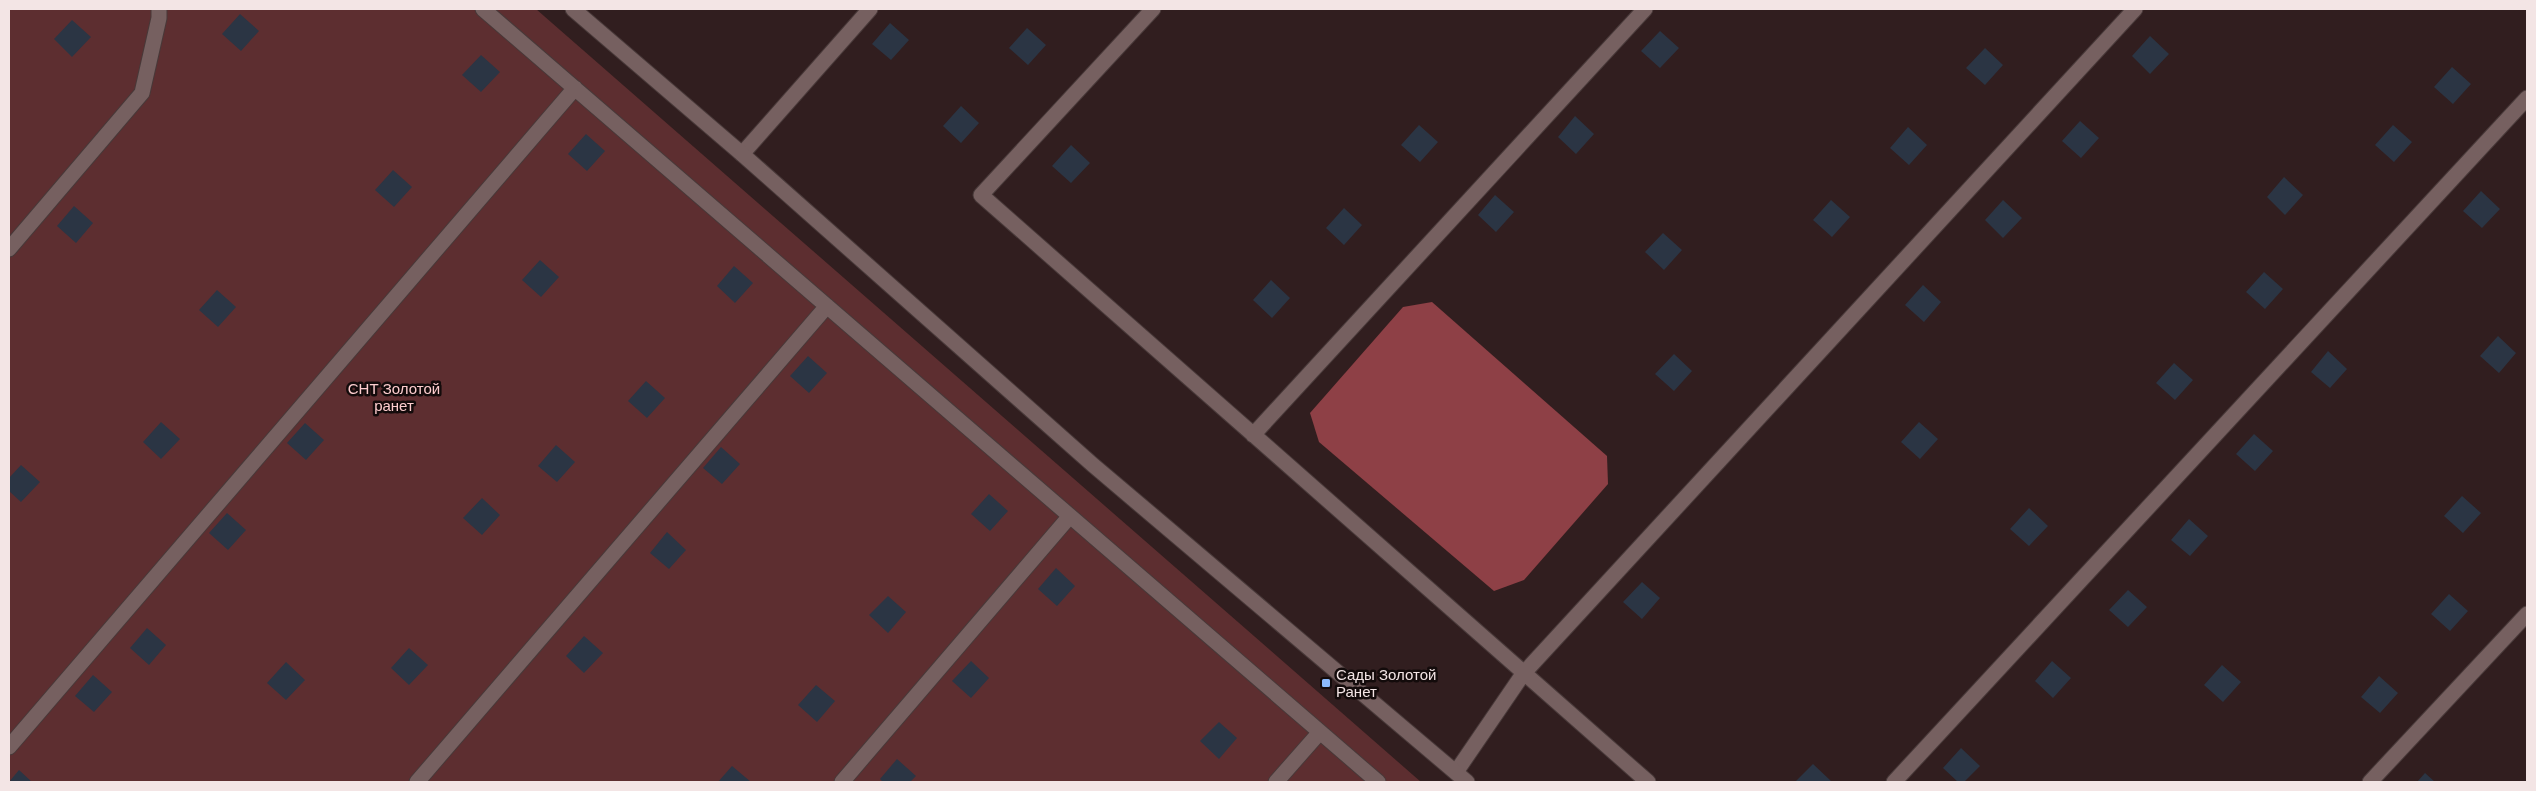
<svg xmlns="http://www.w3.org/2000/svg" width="2536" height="791" font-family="Helvetica,sans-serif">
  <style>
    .green { fill: #5d2e30 }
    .water { fill: #8e4046 }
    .building { fill: #2b3544 }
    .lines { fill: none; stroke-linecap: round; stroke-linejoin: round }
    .service-casing { stroke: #483939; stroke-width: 17 }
    .minor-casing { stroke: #483939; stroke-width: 17 }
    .service { stroke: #766060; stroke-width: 15 }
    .minor { stroke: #766060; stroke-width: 15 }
    .poi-dot { fill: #8bbafc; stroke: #130b0b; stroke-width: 2 }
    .labels { text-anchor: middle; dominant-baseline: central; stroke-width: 5; stroke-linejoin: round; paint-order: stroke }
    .park-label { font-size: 15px; fill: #fdcdce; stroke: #130b0b }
    .poi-label { font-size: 15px; fill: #f3e5e5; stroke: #130b0b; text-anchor: start }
  </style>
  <rect width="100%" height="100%" fill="#311e1f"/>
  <!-- green -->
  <path class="green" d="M9 9H536L1421 782H9Z"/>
  <!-- water -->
  <path class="water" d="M1432 302 1607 456 1608 484 1524 580 1494 591 1319 442 1310 413 1403 307Z"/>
  <!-- building -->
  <path class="building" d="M240 14 259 31 241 51 222 34Z
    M72 20 91 37 72 57 54 39Z
    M890 23 909 40 891 60 872 44Z
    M1027 28 1046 45 1028 65 1009 48Z
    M1660 31 1679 48 1660 68 1641 51Z
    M2150 36 2169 54 2150 74 2132 56Z
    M1985 48 2003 65 1985 85 1966 68Z
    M481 55 500 72 481 92 462 75Z
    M2452 67 2471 84 2453 104 2434 87Z
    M961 106 979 123 961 143 943 126Z
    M1575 116 1594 134 1576 154 1558 137Z
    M2080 121 2099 138 2081 158 2062 141Z
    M1419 125 1438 142 1420 162 1401 145Z
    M2393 125 2412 142 2394 162 2375 145Z
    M1908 127 1927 145 1909 165 1890 148Z
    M586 134 605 151 587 171 568 154Z
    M1071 145 1090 163 1071 183 1052 166Z
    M393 170 412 187 394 207 375 190Z
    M2284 177 2303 195 2285 215 2267 197Z
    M2481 191 2500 209 2482 228 2463 211Z
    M1495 195 1514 212 1496 232 1478 215Z
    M1831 200 1850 217 1832 237 1813 220Z
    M2003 200 2022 218 2003 238 1985 220Z
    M74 206 93 223 76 243 57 226Z
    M1344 208 1362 225 1344 245 1326 228Z
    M1663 233 1682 250 1664 270 1645 252Z
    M540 260 559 277 541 297 522 280Z
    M734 266 753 283 735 303 717 286Z
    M2264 272 2283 289 2265 309 2246 292Z
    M1271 280 1290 298 1272 318 1253 300Z
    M1923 285 1941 302 1924 322 1905 305Z
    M217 290 236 307 218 327 199 310Z
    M2498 336 2516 353 2499 373 2480 356Z
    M2328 351 2347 369 2330 388 2311 372Z
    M1674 354 1692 371 1674 391 1655 374Z
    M808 356 827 373 809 393 790 376Z
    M2174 363 2193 380 2175 400 2156 383Z
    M646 381 665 398 647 418 628 401Z
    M161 422 180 439 161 459 143 442Z
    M1919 422 1938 439 1920 459 1901 442Z
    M305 423 324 440 306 460 287 443Z
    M2254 434 2273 451 2255 471 2236 454Z
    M556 445 575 462 557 482 538 466Z
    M721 447 740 464 722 484 703 468Z
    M21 465 40 482 21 502 9 491V478Z
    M989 494 1008 511 990 531 971 514Z
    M2462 496 2481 513 2463 533 2444 516Z
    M482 498 500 515 482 535 463 518Z
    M2029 508 2048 526 2029 546 2010 529Z
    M227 513 246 530 228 550 209 533Z
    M2189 519 2208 536 2190 556 2171 540Z
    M667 532 686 550 669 569 650 553Z
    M1056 568 1075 586 1057 606 1038 589Z
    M1642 582 1660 598 1642 619 1623 602Z
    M2128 590 2147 607 2128 627 2109 610Z
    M2449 594 2468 611 2450 631 2431 614Z
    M888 596 906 612 888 633 869 615Z
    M147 628 166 645 149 665 130 648Z
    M584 636 603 653 584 673 566 656Z
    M409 648 428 665 409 685 391 668Z
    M971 661 989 678 971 698 952 681Z
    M2052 661 2071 678 2053 698 2035 681Z
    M286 662 305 680 286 700 267 683Z
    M2222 665 2241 682 2223 702 2204 685Z
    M93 675 112 692 94 712 75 696Z
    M2379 676 2398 693 2380 713 2361 697Z
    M816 685 835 701 817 722 798 705Z
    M1219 722 1237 738 1219 759 1200 741Z
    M1961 748 1980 766 1964 782H1958L1943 768Z
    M897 759 916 776 910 782H883L880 779Z
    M1813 764 1831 781 1830 782H1795Z
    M732 766 751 782H718Z
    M19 770 32 782H9Z
    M2425 773 2435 782H2417Z"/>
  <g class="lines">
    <!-- service casing -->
    <g class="service-casing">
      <path id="service" d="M483 9 1378 782
        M1153 9 981 195 1648 782
        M742 154 870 9
        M9 249 142 93 159 18V9
        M1253 435 1645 9
        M9 747 575 88
        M1456 772 1523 674 2135 9
        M417 782 827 306
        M842 782 1070 516
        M1276 782 1320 732
        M1894 782 2527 98
        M2370 782 2527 614"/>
    </g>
    <!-- minor casing -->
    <g class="minor-casing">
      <path id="minor" d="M573 9 742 154 1093 465 1467 782"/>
    </g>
    <!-- service -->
    <use href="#service" class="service"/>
    <!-- minor -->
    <use href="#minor" class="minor"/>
  </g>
  <!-- markers -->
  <rect class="poi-dot" x="1321" y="678" width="10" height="10" rx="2.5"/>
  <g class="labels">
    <!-- park labels -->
    <g class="park-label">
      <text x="394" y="388">СНТ Золотой<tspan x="394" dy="17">ранет</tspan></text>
    </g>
    <!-- poi labels -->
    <g class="poi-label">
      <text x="1336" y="674">Сады Золотой<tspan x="1336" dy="17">Ранет</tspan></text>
    </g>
  </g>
  <!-- border -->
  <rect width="2536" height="791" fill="none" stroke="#f3e5e5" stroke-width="20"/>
</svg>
